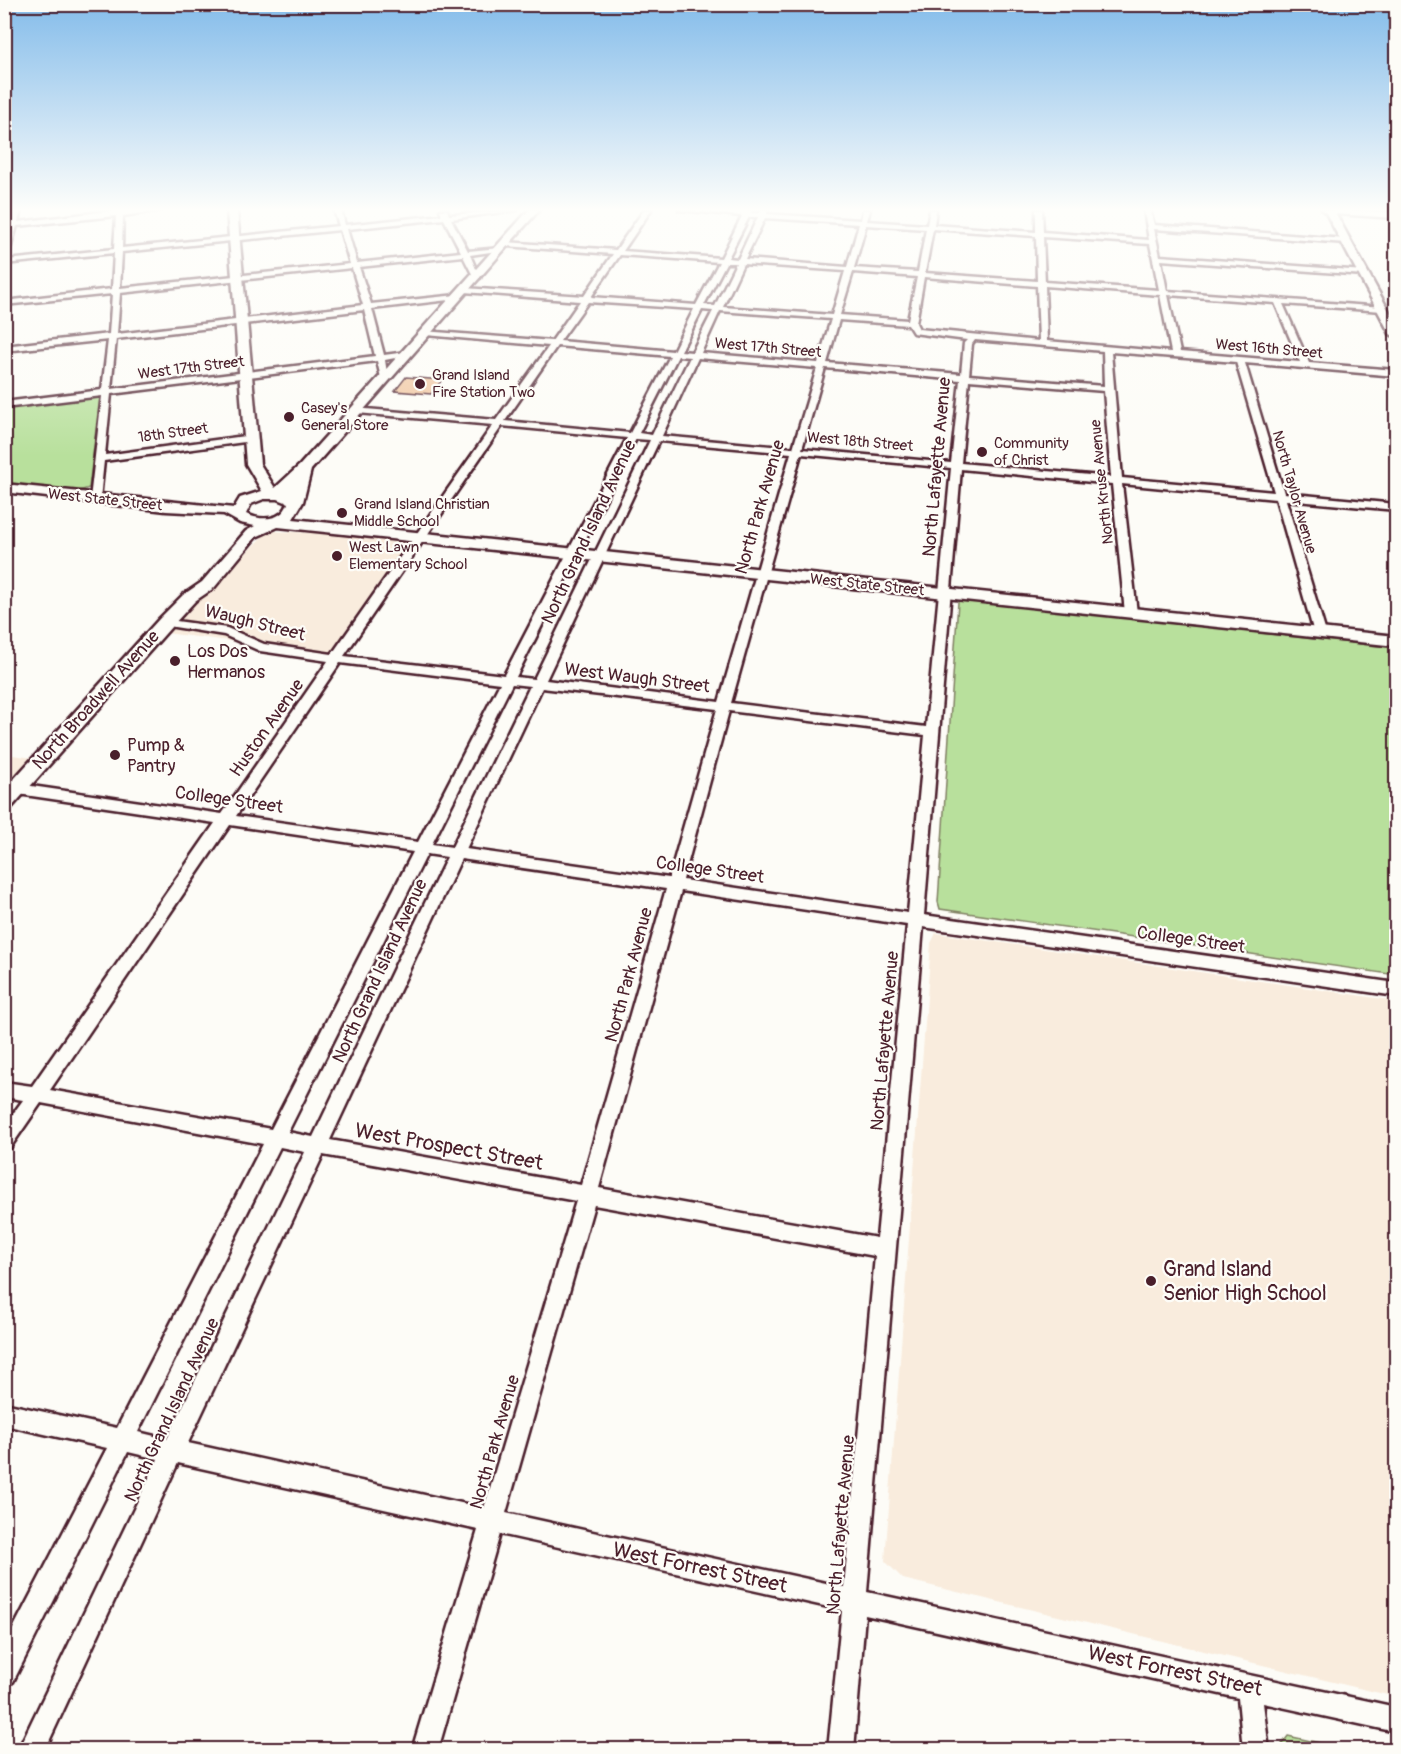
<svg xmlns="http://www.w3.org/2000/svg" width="1401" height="1754" font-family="Pangolin,sans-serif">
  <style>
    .built { fill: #f9ecdd }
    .green { fill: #b8e09c; stroke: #818064; stroke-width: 1.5 }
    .building { fill: #f0c59f; stroke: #4a1f2b; stroke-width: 1.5 }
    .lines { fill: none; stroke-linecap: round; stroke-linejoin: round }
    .street-casing { stroke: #4a1f2b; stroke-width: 5 }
    .secondary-casing { stroke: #4a1f2b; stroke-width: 5 }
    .street { fill: #fdfcf7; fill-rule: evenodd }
    .secondary { fill: #fdfcf7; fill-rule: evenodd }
    .poi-dot { fill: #4a1f2b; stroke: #fdfcf7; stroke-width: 2 }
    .labels { text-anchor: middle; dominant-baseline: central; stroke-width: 4.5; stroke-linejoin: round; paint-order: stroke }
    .far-street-label { font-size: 15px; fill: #4a1f2b; stroke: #fdfcf7 }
    .far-poi-label { font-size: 15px; fill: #4a1f2b; stroke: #fdfcf7; text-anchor: start }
    .street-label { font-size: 18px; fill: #4a1f2b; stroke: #fdfcf7 }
    .poi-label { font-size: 18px; fill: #4a1f2b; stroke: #fdfcf7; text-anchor: start }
    .near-street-label { font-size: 21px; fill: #4a1f2b; stroke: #fdfcf7 }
    .near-poi-label { font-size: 21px; fill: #4a1f2b; stroke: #fdfcf7; text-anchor: start }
  </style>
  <rect width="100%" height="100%" fill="#fdfcf7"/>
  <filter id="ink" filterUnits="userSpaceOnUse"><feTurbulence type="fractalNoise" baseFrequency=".0167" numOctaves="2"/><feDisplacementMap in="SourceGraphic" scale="12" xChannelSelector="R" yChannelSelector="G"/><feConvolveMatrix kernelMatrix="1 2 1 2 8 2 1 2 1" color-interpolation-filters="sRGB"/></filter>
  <g filter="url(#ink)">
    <!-- built -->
    <path class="built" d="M268 531 413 537 332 654 165 633Z
      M5 754 34 758 5 790Z
      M936 933 1396 1001V1697L903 1579 885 1561 931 943Z"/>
    <!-- green -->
    <path class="green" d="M100 395 89 488 79 491 5 483 4 407Z
      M961 600 1396 648V975L940 909 938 902 958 602Z
      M1288 1736 1347 1749H1283L1282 1744Z"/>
    <!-- building -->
    <path class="building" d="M406 377 442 380 431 394 395 391Z"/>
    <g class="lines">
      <!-- street casing -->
      <g class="street-casing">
        <path id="street" d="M14 210H21L18 222 117 210H162L123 216 122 248 339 226 334 210H341L345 225 442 215 440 210H447L449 215 517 210 451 219 468 251 500 248 504 250 470 255 480 278H474L463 256 359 267 371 304 457 295 461 297 457 299 372 309 384 355 406 352 410 355 385 360 388 380 381 378 377 361 111 394 105 455 252 435 257 438 252 441 104 461 100 499 95 502 90 499 102 396 4 408V402L102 390 108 340 4 351V346L109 334 112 294 4 305V301L112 289 114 253 4 264V244L10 227H4V223L11 222ZM116 216 114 249 7 260 17 226ZM444 219 461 252 357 263 347 229ZM340 230 350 264 120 288 122 252ZM352 268 363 305 117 334 120 293ZM364 310 375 356 111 389 116 339Z
          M644 210H651L623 251 721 258 742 216 679 210H752L751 213H760L761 210H768L767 214 861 220 863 210H870L867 221 927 225 930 210H936L934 225 1036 232V210H1042L1043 232 1149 240 1144 210H1150L1154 225 1346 239 1350 241 1346 243 1154 229 1160 256 1364 271 1368 273 1364 275 1161 260 1167 291 1383 307 1387 309 1383 311 1283 304 1309 363 1396 370V376L1245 363 1284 493 1396 504V510L1286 500 1326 633 1324 636H1316L1314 633 1276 499 1122 484 1137 613 1131 617 1125 613 1112 484 961 469 924 915 1396 983V996L923 927 867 1592 1396 1707V1732L1263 1703 1269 1750H1243L1238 1698 865 1615 854 1750H828L842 1610 500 1534 438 1750H412L478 1530 178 1463 45 1750H18L158 1459 128 1452 13 1682 4 1685V1646L107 1448 4 1425V1403L117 1428 263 1144 41 1103 10 1148 4 1150V1126L23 1100 4 1097V1082L32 1086 215 823 18 794 11 789 18 784 222 814 328 661 260 651 224 635 162 625V619L227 628 264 644 332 654 493 425 357 413 352 410 354 408 496 420 549 346 426 335 422 333 423 331 552 341 580 301 464 292 460 290 464 288 584 296 613 254 506 246 502 244 506 242 616 250ZM749 217H758L738 259 728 258ZM765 218 859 224 847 267 745 259ZM866 225 926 229 918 272 854 268ZM933 229 1036 236 1037 281 925 273ZM1043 237 1150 244 1159 290 1045 282ZM620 255 719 262 696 305 591 297ZM726 263H736L715 306 704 305ZM743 264 845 271 832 315 723 307ZM853 272 917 277 908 320 840 315ZM924 277 1037 286 1039 341 919 329 916 323ZM1045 286 1160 295 1171 352 1047 341ZM1168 295 1275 303 1300 362 1180 352ZM588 302 694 309 673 351 560 341ZM702 310 713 311 692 352 681 351ZM720 311 831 319 818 363 701 353ZM839 320 908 325 913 333 967 340 964 343 961 374 827 363ZM975 340 1103 351 1104 386 969 375 972 344ZM557 346 670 356 630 433 505 421ZM1111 352 1236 362 1274 492 1122 478ZM678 356 690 357 652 435 639 433ZM698 358 817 368 793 448 662 436ZM825 368 960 380 951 463 802 449ZM969 380 1104 391 1111 477 961 463ZM502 426 627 438 504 675 344 656ZM636 439 650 440 534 679 516 677ZM659 441 791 453 719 702 546 680ZM801 454 951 468 926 727 731 703ZM340 663 500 683 418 842 236 816ZM512 684 530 686 452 847 432 844ZM542 688 717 709 669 878 466 849ZM729 711 925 735 908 913 683 880ZM230 825 413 852 271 1129 50 1090ZM427 854 447 857 313 1137 288 1132ZM461 859 666 889 581 1185 330 1140ZM681 891 907 925 877 1238 599 1188ZM280 1147 305 1152 167 1439 138 1432ZM323 1155 576 1201 484 1508 188 1443ZM594 1205 875 1256 844 1587 506 1513Z"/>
      </g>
      <!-- secondary casing -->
      <g class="secondary-casing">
        <path id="secondary" d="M227 210H237L260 464 275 488 300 465 529 210H539L311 470 303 502 293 519 1396 636V646L278 527 256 537 214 588 195 601 172 626 11 808 4 810V790L160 618 183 595 202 582 246 531 255 526 240 523 224 514 166 511 4 492V484L234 508 240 498 262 491 246 464ZM278 499 288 503C283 521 261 521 246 514L251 504 264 499Z
          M1322 210 1396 212V218L1336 214 1396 324V337L1390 334 1326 213Z"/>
      </g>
      <!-- street -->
      <use href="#street" class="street"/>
      <!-- secondary -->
      <use href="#secondary" class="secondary"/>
    </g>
  </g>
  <!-- sky -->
  <linearGradient id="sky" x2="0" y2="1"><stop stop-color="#84bcea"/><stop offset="0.46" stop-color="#fefefb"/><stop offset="1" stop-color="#fefefb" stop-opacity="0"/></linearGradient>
  <rect width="1401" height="456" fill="url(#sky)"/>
  <!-- markers -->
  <g class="poi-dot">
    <circle cx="420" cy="384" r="6"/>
    <circle cx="289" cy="417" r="6"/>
    <circle cx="982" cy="452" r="6"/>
    <circle cx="342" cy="513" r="6"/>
    <circle cx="337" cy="556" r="6"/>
    <circle cx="175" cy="661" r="6"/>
    <circle cx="115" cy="755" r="6"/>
    <circle cx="1151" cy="1281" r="6"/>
  </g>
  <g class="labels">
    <!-- far-street labels -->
    <g class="far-street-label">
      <text transform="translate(768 348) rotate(5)">West 17th Street</text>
      <text transform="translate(1269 349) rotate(5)">West 16th Street</text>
      <text transform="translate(191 368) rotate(-7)">West 17th Street</text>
      <text transform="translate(173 433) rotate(-8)">18th Street</text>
      <text transform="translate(860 442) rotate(5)">West 18th Street</text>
      <text transform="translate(1102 482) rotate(-96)">North Kruse Avenue</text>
      <text transform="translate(1294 492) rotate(74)">North Taylor Avenue</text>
      <text transform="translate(105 500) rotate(6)">West State Street</text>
      <text transform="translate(867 585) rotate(6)">West State Street</text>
    </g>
    <!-- far-poi labels -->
    <g class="far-poi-label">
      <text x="432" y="375">Grand Island<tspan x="432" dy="17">Fire Station Two</tspan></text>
      <text x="301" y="408">Casey's<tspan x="301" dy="17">General Store</tspan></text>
      <text x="994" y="443">Community<tspan x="994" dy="17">of Christ</tspan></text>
      <text x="354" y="504">Grand Island Christian<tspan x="354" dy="17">Middle School</tspan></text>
      <text x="349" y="547">West Lawn<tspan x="349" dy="17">Elementary School</tspan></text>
    </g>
    <!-- street labels -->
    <g class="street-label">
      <text transform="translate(937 467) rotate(-85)">North Lafayette Avenue</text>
      <text transform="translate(760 507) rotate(-74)">North Park Avenue</text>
      <text transform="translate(589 532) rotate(-65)">North Grand Island Avenue</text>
      <text transform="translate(255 623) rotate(14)">Waugh Street</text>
      <text transform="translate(637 678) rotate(7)">West Waugh Street</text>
      <text transform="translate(96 700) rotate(-48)">North Broadwell Avenue</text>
      <text transform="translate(267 728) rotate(-55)">Huston Avenue</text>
      <text transform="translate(229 800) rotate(8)">College Street</text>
      <text transform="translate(710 870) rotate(8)">College Street</text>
      <text transform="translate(1191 940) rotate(8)">College Street</text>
      <text transform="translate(380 971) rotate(-65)">North Grand Island Avenue</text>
      <text transform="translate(629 975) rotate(-75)">North Park Avenue</text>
      <text transform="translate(885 1041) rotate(-85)">North Lafayette Avenue</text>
      <text transform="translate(172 1410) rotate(-65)">North Grand Island Avenue</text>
      <text transform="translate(495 1442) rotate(-74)">North Park Avenue</text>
      <text transform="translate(841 1525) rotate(-85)">North Lafayette Avenue</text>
    </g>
    <!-- poi labels -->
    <g class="poi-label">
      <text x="187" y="651">Los Dos<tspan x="187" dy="21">Hermanos</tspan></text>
      <text x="127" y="745">Pump &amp;<tspan x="127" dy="21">Pantry</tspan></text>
    </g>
    <!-- near-street labels -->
    <g class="near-street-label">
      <text transform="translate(449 1147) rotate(10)">West Prospect Street</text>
      <text transform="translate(700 1568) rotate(12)">West Forrest Street</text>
      <text transform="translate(1175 1671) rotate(12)">West Forrest Street</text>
    </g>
    <!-- near-poi labels -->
    <g class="near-poi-label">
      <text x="1163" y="1269">Grand Island<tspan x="1163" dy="24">Senior High School</tspan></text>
    </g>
  </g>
  <!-- margin -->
  <rect width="1401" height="1754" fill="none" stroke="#fdfcf7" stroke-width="24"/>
  <rect x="12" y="12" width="1377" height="1730" fill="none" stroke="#4a1f2b" stroke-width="2" filter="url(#ink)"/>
</svg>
